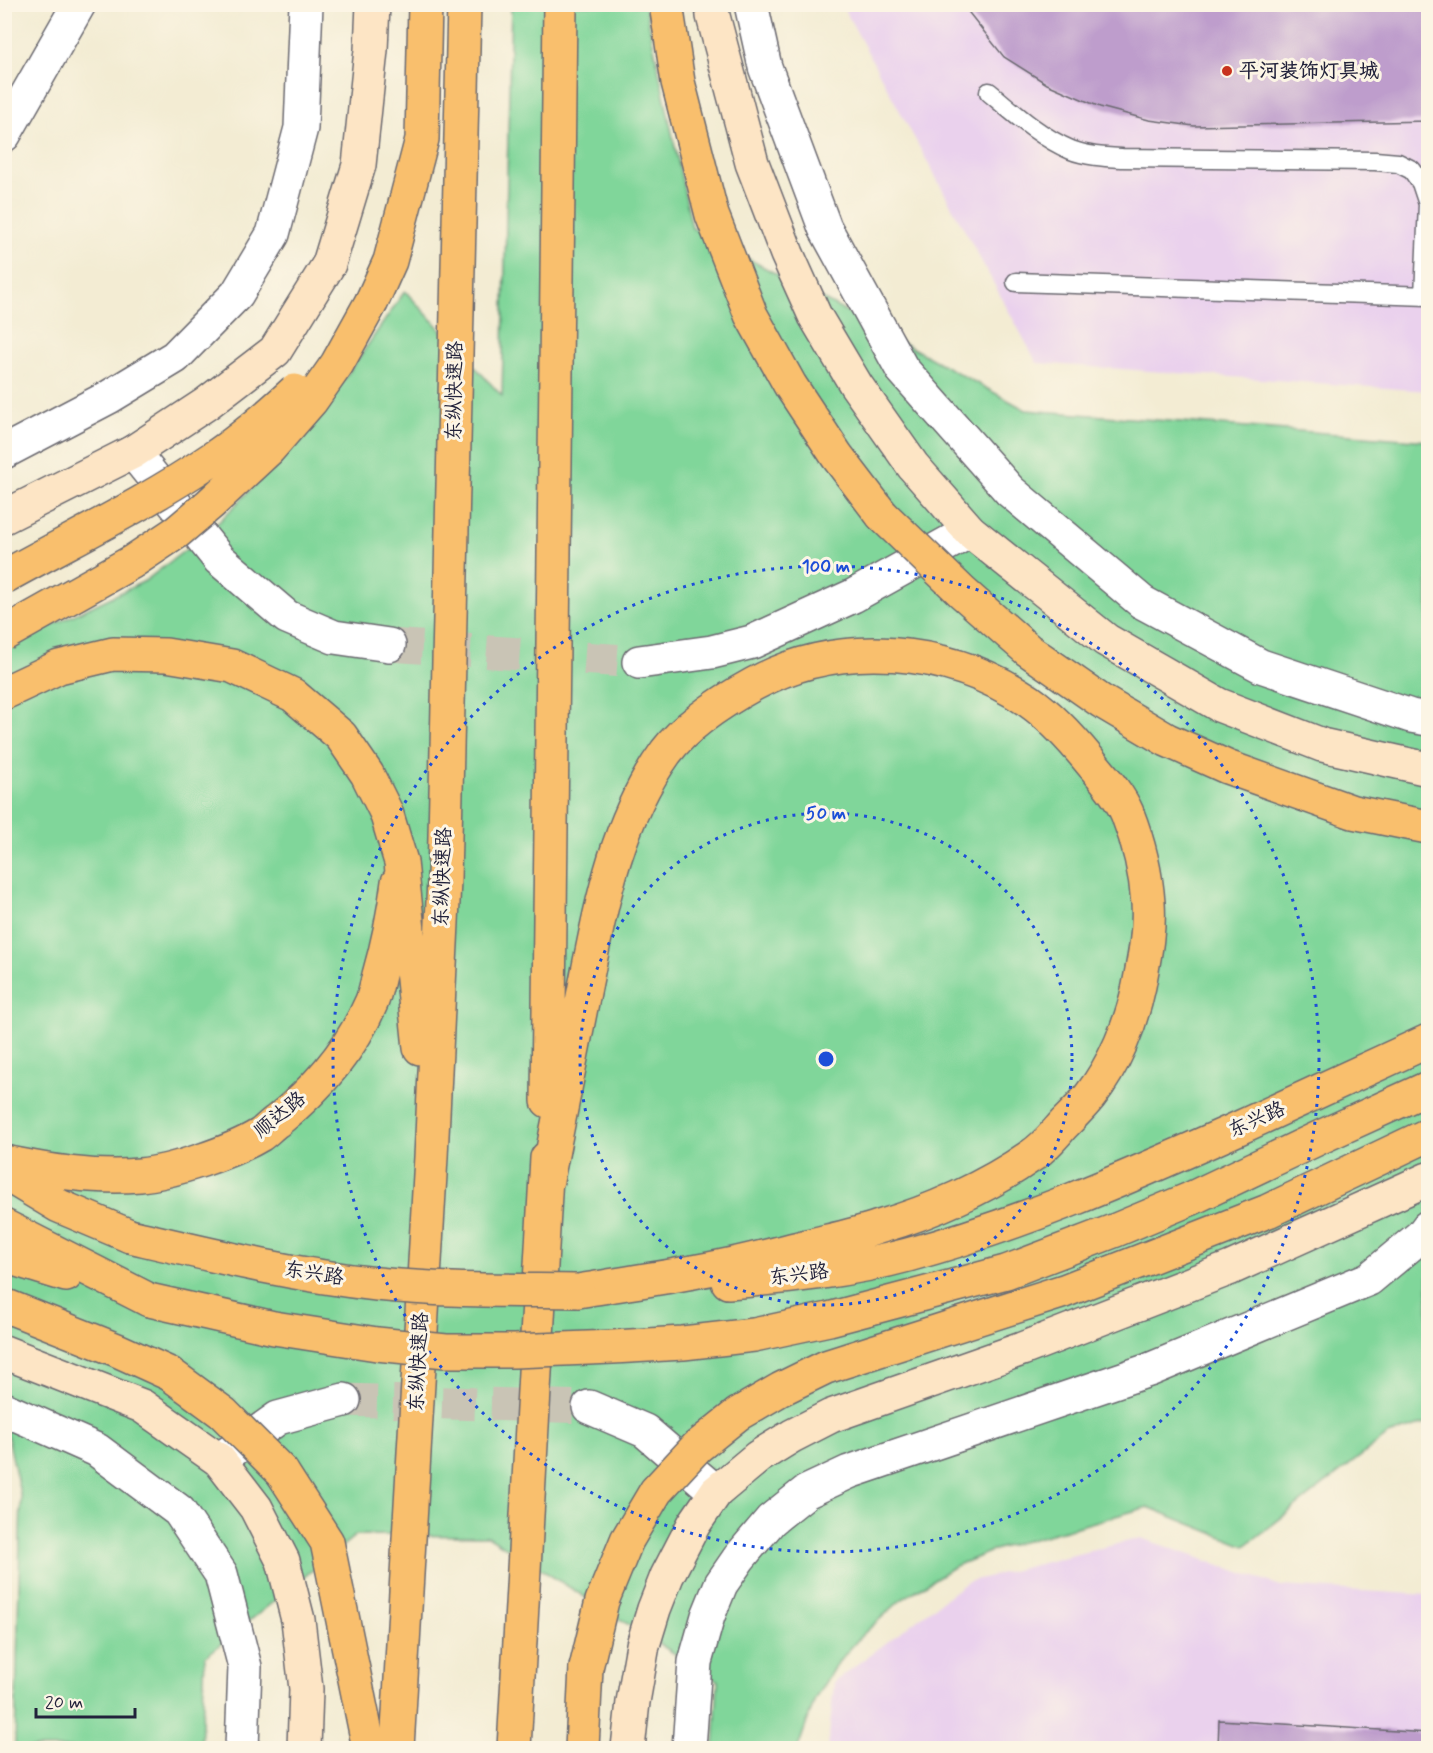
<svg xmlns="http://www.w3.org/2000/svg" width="1433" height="1753" font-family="Mynerve,'LXGW WenKai TC',sans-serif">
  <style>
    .built { fill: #ead1ed }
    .green { fill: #80d69a; stroke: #517c6a; stroke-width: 1.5 }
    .building { fill: #be9dcc }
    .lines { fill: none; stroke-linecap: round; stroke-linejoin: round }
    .tertiary-tunnel { stroke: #c9c4b5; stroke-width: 33; stroke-dasharray: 33 16; stroke-linecap: butt }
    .service-casing { stroke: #6b6970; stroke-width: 21 }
    .minor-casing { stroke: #6b6970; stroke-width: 36 }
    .tertiary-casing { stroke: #6b6970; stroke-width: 36 }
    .secondary-casing { stroke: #6b6970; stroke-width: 36 }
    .primary-casing { stroke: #6b6970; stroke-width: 36 }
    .trunk-casing { stroke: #6b6970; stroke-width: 36 }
    .service { stroke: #fff; stroke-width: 18 }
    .minor { stroke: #fff; stroke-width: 33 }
    .tertiary { stroke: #fff; stroke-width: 33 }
    .secondary { stroke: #fde5c5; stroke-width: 33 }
    .primary { stroke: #f9bf6d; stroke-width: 33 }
    .trunk { stroke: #f9bf6d; stroke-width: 33 }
    .primary-bridge-casing { stroke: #6b6970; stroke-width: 36; stroke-linecap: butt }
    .trunk-bridge-casing { stroke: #6b6970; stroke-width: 36; stroke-linecap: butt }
    .primary-bridge { stroke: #f9bf6d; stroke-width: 33 }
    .trunk-bridge { stroke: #f9bf6d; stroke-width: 33 }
    .ring { fill: none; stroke: #1d4ed8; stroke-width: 3; stroke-dasharray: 3 6 }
    .poi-dot { fill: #c8321e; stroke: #fcf5e5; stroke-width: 2 }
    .labels { text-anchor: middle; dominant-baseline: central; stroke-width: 6; stroke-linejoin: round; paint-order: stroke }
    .poi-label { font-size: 20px; font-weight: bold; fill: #22223b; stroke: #fcf5e5; text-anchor: start }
    .street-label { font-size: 20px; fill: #22223b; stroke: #fcf5e5 }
    .centre { fill: #1d4ed8; stroke: #fcf5e5; stroke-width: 3 }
    .ring-label { font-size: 18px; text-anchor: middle; font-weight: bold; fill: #1d4ed8; stroke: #fcf5e5; stroke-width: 6; stroke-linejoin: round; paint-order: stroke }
  </style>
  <rect width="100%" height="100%" fill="#fcf5e5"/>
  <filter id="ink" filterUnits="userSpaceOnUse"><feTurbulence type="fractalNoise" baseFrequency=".0167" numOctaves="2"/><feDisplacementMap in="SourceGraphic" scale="12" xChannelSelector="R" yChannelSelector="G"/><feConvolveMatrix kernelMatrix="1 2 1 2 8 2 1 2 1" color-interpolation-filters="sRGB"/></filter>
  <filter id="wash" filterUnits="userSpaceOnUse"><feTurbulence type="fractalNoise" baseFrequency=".008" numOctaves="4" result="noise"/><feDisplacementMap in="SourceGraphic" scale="24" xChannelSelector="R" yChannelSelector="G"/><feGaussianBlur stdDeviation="1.35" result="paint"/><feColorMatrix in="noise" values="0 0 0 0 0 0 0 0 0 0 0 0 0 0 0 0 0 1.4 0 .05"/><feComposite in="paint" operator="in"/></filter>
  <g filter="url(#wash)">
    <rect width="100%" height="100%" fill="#f3ecd3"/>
    <!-- built -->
    <path class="built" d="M842 5H1428V391L1037 363Z
      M1141 1538 1281 1586 1428 1595V1748H828L834 1682 967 1582Z"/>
    <!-- green -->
    <path class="green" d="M511 5H645L692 228 1026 410 1428 441V1423L1388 1435 1245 1546 1148 1507 997 1549 953 1567 901 1600 861 1636 835 1666 815 1699 798 1748H714L718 1681 488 1536 356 1535 205 1657 201 1748H15L21 1498 4 1419V648L145 581 211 530 309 430 405 291 502 396Z"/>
    <g id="blocks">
      <!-- building -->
      <path class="building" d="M962 4H1428V121L1194 126 1149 120 1100 107 1047 84 1004 57Z
        M1219 1720 1428 1733V1748H1218Z"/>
    </g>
  </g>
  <g filter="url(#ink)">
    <use href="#blocks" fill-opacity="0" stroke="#6b6970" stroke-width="1.5"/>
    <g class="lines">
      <!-- tertiary-tunnel -->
      <path class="tertiary-tunnel" d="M389 645 639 662
        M344 1400 589 1407"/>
      <!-- service casing -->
      <g class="service-casing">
        <path id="service" d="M989 92C1014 113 1040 137 1071 150 1086 156 1105 157 1122 158L1375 161 1398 163 1412 170 1421 183 1428 204 1424 296
          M1016 282 1428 296"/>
      </g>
      <!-- minor casing -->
      <g class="minor-casing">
        <path id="minor" d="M4 135 79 4"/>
      </g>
      <!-- tertiary casing -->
      <g class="tertiary-casing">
        <path id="tertiary" d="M751 4 765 67 825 228 902 369 1010 491 1142 602 1261 666 1411 716 1428 719
          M4 452 109 397 175 357 237 294 273 234 301 128 306 4
          M133 452 219 559 287 617 334 637 389 645
          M639 662 712 652 752 642 853 596 970 531
          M589 1407 645 1431 716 1492
          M4 1409 97 1450 179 1511 221 1574 245 1667 242 1748
          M219 1460 278 1418 344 1400
          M689 1748 695 1662 708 1616 721 1584 739 1558 771 1520 806 1492 849 1472 1149 1370 1369 1279 1422 1235 1428 1227"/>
      </g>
      <!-- secondary casing -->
      <g class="secondary-casing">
        <path id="secondary" d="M712 4 713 16 752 163 787 254 815 316 856 385 913 466 970 531 1106 640 1219 705 1322 745 1428 769
          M4 517 133 452 206 404 275 351 329 264 359 165 371 50 373 4
          M4 1352 142 1406 219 1460 256 1508 283 1561 298 1620 306 1689 304 1748
          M628 1748 633 1702 643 1645 654 1609 667 1576 694 1524 716 1492 758 1457 792 1436 831 1416 1022 1349 1231 1268 1428 1179"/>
      </g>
      <!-- primary casing -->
      <g class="primary-casing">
        <path id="primary" d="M666 4 678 82 712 215 751 315 790 385 837 456 882 515
          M372 301 390 261 422 139 425 4
          M4 1162C49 1171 94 1179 140 1175 172 1172 232 1152 260 1135 266 1131 271 1125 277 1121 317 1089 352 1048 372 1001 375 993 377 983 379 975 388 944 394 913 398 882
          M4 1226 149 1300
          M4 1256 66 1275
          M282 1472 327 1542 369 1748
          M582 1748 586 1668"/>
      </g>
      <!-- trunk casing -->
      <g class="trunk-casing">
        <path id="trunk" d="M4 693 59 667 113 654 166 655 232 666 293 695 341 736 367 774 386 812 401 862 420 1048
          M548 1101 560 4
          M4 1173 59 1206 130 1236
          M547 1180C559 1119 571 1058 583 997 600 912 614 824 666 752 688 723 723 701 754 684 840 637 949 647 1029 701 1052 717 1071 738 1089 760 1102 776 1119 794 1127 813 1138 841 1146 873 1148 903 1150 931 1144 959 1139 986 1131 1025 1114 1065 1090 1096 1082 1106 1073 1115 1064 1124 1054 1135 1044 1148 1031 1156 987 1187 931 1212 879 1227 856 1235 831 1240 807 1246 771 1255 735 1265 698 1271 658 1279 618 1284 578 1291
          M728 1282C788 1277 849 1271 908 1255 1019 1225 1125 1179 1230 1132 1296 1102 1362 1072 1428 1041
          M397 1748 431 1157 444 880 464 4
          M514 1748 547 1158"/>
      </g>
      <!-- service -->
      <use href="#service" class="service"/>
      <!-- minor -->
      <use href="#minor" class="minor"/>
      <!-- tertiary -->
      <use href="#tertiary" class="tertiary"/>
      <!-- secondary -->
      <use href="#secondary" class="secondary"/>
      <!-- primary -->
      <use href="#primary" class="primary"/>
      <!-- trunk -->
      <use href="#trunk" class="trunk"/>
      <!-- primary-bridge casing -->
      <g class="primary-bridge-casing">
        <path id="primary-bridge" d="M882 515 962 592 1028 650 1101 701 1167 740 1227 767 1353 812 1428 827
          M4 577C74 538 147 503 213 458 243 438 269 415 295 391
          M4 634 132 562 177 532 210 504 269 449 311 401 337 364 372 301
          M4 1305 117 1350 170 1374 223 1413 282 1472
          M586 1668 602 1601 627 1540 656 1491 697 1447 738 1414 781 1389 826 1367 1064 1291 1268 1211 1428 1135"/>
      </g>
      <!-- trunk-bridge casing -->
      <g class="trunk-bridge-casing">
        <path id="trunk-bridge" d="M130 1236C211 1255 293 1275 377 1284 444 1291 511 1290 578 1291
          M149 1300 274 1328 377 1344 446 1351H514L613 1347 683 1343 754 1335 829 1319 1006 1272 1116 1230 1190 1199 1325 1135 1428 1088"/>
      </g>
      <!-- primary-bridge -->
      <use href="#primary-bridge" class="primary-bridge"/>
      <!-- trunk-bridge -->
      <use href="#trunk-bridge" class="trunk-bridge"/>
    </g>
  </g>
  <!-- distance rings -->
  <g class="ring">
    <circle cx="826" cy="1059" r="246"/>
    <circle cx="826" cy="1059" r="493"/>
  </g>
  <!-- markers -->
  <circle class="poi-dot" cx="1227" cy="71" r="6"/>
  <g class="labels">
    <!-- poi labels -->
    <g class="poi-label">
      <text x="1239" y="71">平河装饰灯具城</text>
    </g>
    <!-- street labels -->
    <g class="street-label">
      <text transform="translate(455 391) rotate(-89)">东纵快速路</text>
      <text transform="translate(443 877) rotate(-88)">东纵快速路</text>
      <text transform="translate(280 1115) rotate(-39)">顺达路</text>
      <text transform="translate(1257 1120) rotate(-24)">东兴路</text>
      <text transform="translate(314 1274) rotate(9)">东兴路</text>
      <text transform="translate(799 1275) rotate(-7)">东兴路</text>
      <text transform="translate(419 1362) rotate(-87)">东纵快速路</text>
    </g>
  </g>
  <circle cx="826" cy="1059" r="9" class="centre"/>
  <g class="ring-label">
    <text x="826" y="572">100 m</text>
    <text x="826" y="819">50 m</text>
  </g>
  <!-- margin -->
  <rect width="1433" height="1753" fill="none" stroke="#fcf5e5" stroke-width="24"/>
  <!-- scale -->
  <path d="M36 1708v9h99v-9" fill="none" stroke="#22223b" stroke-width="3"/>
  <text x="45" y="1708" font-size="18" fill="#22223b" stroke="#fcf5e5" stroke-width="4.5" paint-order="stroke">20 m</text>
</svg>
